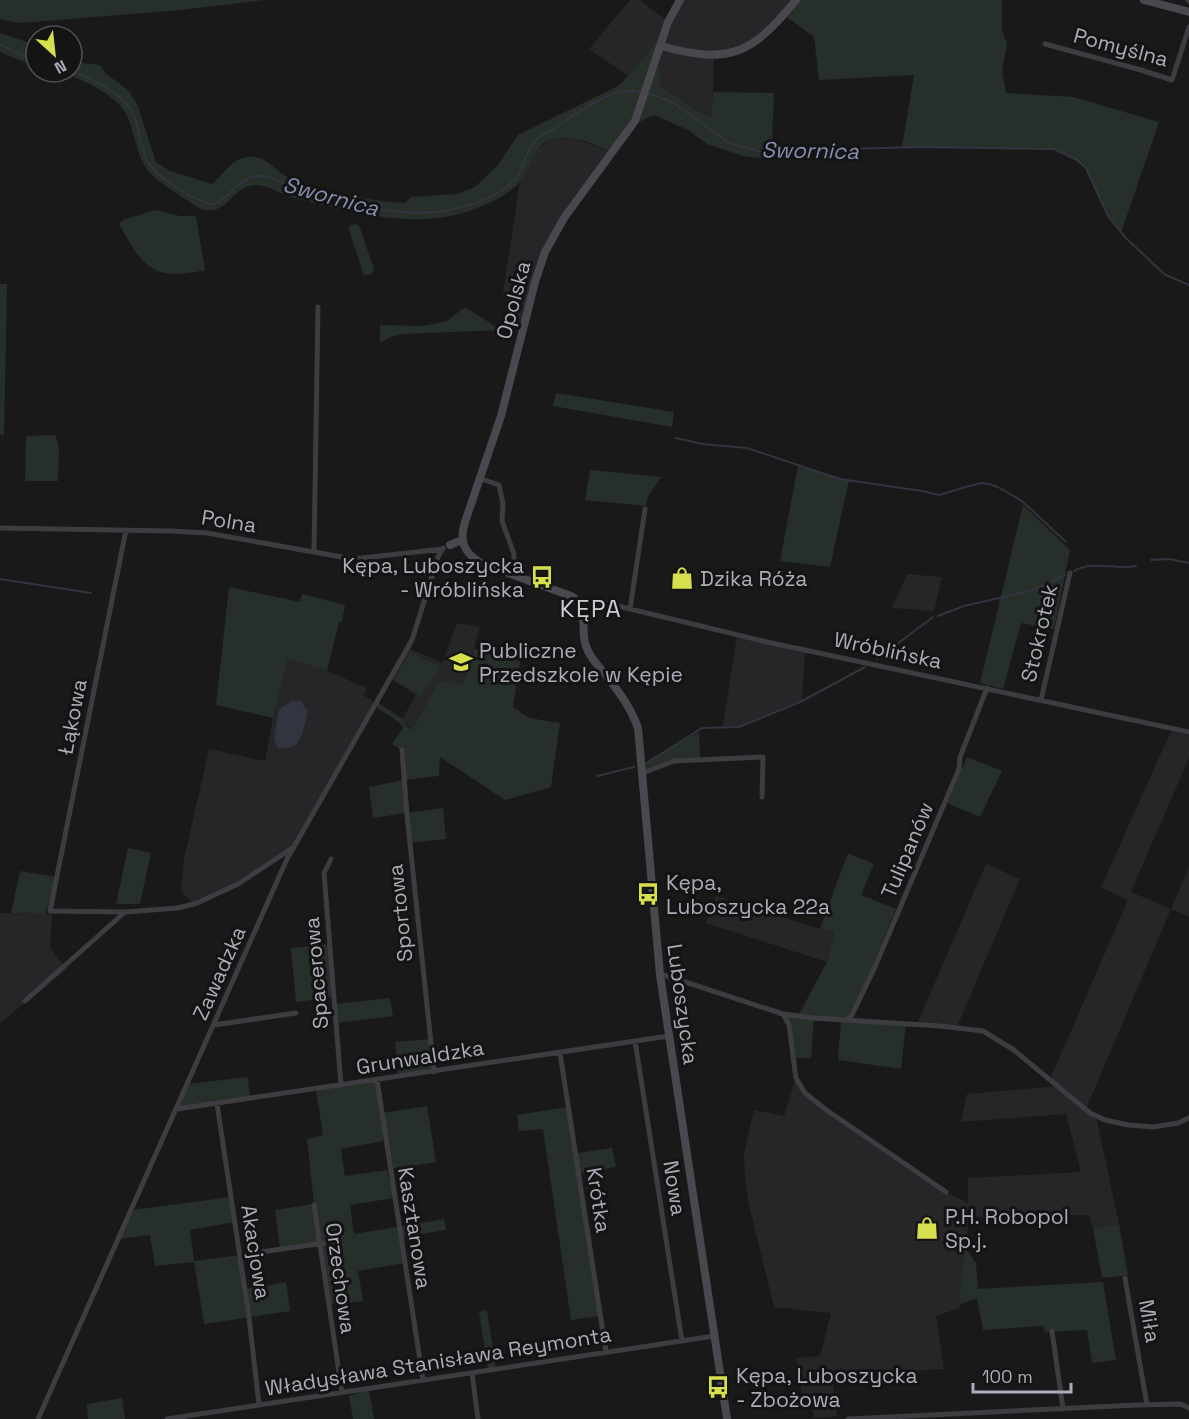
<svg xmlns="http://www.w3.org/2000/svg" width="1189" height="1419" font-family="'Space Grotesk',sans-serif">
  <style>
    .built { fill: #262527 }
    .green { fill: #272f2b }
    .water { fill: #32343f }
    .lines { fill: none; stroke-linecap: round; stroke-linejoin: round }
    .stream { stroke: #32343f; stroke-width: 2 }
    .street { stroke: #3d3c41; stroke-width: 5 }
    .secondary { stroke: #49484f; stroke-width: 8 }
    .labels { text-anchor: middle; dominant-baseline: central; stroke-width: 6; stroke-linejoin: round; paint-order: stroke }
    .street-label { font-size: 21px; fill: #adacb9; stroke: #141415 }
    .poi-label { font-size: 21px; fill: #adacb9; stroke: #141415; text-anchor: start }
    .water-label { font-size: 22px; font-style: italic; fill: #878daf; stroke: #141415 }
    .quarter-label { font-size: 24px; letter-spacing: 1.5px; fill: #cecdd5; stroke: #141415 }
  </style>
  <rect width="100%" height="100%" fill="#19191a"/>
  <!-- built -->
  <path class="built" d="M630 0H640L668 22 680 0H796L766 35 714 56 712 117 692 107 659 85 655 64 654 44 628 76 589 49Z
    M552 138 576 139 613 153 555 232 523 329 503 293 520 181 538 149Z
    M907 574 942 577 934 611 892 608Z
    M457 623 480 627 463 684H437L412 730 402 720 416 694 389 678 407 647 442 663Z
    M737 635 805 653 802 700 740 726H723Z
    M288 659 327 671 367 688 363 695 375 703 293 848 211 897 192 902 183 894 181 889 184 859 209 749 265 761 273 718Z
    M1171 731 1189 735V758L1131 892 1171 909 1189 867V917L1171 909 1086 1109 1096 1116 1119 1224 1093 1228 1089 1215 969 1217 959 1308 936 1316 944 1369 832 1376 837 1416 814 1418 810 1394 802 1395 797 1358 820 1356 831 1313 774 1307 748 1201 745 1178 744 1153 754 1110 784 1116 796 1078 805 1093 946 1192 968 1203V1178L1081 1172 1066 1114 961 1122 967 1094 1057 1086 1050 1079 1128 900 1101 887Z
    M986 864 1020 879 957 1027 917 1024Z
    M716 896 834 933 827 962 706 923Z
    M0 913 52 914 50 948 67 969 0 1023Z"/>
  <!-- green -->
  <path class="green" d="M0 0H264L181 10 20 23 0 19Z
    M796 0H1002V31L1007 44 1002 70 1006 93 1073 97 1159 122 1121 233 1108 216 1086 168 1077 160 1054 149 902 147 914 75 819 80 814 37 784 15Z
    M0 33 36 45V67L0 52Z
    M655 43 661 46 655 64 661 76 659 85 692 107 711 117 713 92 774 93 772 141 774 156 766 159 743 156 707 144 688 130 654 115 633 125 613 153C601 148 587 140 574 139 532 133 539 158 520 182 510 193 495 201 482 206 422 233 355 213 294 198 282 195 269 185 256 185 231 185 227 221 197 207 183 197 155 181 146 168 136 153 135 133 127 116 118 95 80 78 59 72H72V58L82 63 100 65 105 73 128 90 137 104 156 162 170 171 212 184C225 174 230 159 248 157 267 155 273 170 288 177 319 192 370 201 405 203L411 197 457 194 475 187 498 165 518 135 618 86 628 76Z
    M155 210 180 216H196L205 270C152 282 143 267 119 224L123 220Z
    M355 224 359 225 374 269 372 274 364 275 348 227Z
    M0 284H7L4 435H0Z
    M465 307 501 330 403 334 390 337 380 343V325L422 326 445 322Z
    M556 393 674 412 672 427 553 406Z
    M55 435 59 447 58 481H25L26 436Z
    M798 466 849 480 830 567 780 561Z
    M590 470 661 477 648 497 646 506 585 500Z
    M1023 505 1070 550 1054 629 1021 623 1003 689 980 683Z
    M229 587 300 602 302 594 345 605 342 621 339 622 327 671 288 659 273 718 216 705Z
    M474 649 521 655 513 707 529 718 560 723 551 787 505 800 440 757 439 776 404 780 407 813 443 808 446 839 410 843 406 813 373 818 369 787 404 780 402 751 392 744 403 728 400 723 373 705 375 701 403 719 407 727 412 730 437 684 449 680 463 684Z
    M410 652 440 667 421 697 394 680Z
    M699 732 700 759 674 761 643 773 642 764Z
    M967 757 1002 771 980 817 947 803Z
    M128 848 151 853 140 904H116Z
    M848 853 874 864 861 895 896 909 875 960 874 969 848 1019 906 1023 901 1069 838 1060 841 1020 814 1018 811 1058H793L787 1017 798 1016 827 962 834 933 820 929Z
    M20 871 57 877 45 914 11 913Z
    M330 944 334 997 296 1002 291 948Z
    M390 998 393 1016 336 1023 335 1004Z
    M430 1039 434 1072 399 1077 395 1042Z
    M248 1077 250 1099 177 1109 187 1084Z
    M377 1080 382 1113 427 1106 436 1162 392 1169 382 1118 383 1141 341 1149 345 1176 387 1170 394 1198 350 1205 354 1234 444 1219 446 1230 401 1237 404 1263 358 1271 363 1301 328 1305 319 1245 280 1249 275 1210 314 1204 307 1139 323 1135 316 1090Z
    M568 1107 577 1153 612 1148 616 1167 579 1173 600 1316 571 1320 543 1129 519 1131 517 1115Z
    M231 1197 235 1222 190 1230 194 1261 240 1255 245 1289 286 1282 290 1311 204 1324 194 1262 155 1266 150 1235 119 1239 132 1210Z
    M1119 1224 1128 1275 1102 1278 1093 1228Z
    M965 1248 976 1263 978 1289 1103 1282 1116 1360 1092 1363 1087 1330 1045 1332 1043 1326 983 1330 977 1298 959 1305Z
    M487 1310 496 1369 488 1370 479 1312Z
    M369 1389 374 1419H353L349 1396Z
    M122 1398 125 1419H88L87 1404Z"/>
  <!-- water -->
  <path class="water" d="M291 701H300L308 711C303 729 302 755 277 747L274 738 279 710Z"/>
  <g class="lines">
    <!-- stream -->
    <path class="stream" d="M0 45 36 61
      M72 71C93 80 120 91 132 112 140 126 139 145 147 160 155 176 197 204 215 204 229 197 240 178 256 176 271 174 285 186 298 191 313 197 328 199 343 202 389 212 423 219 469 205 490 198 511 190 521 170 525 160 528 149 535 141 541 135 551 131 558 126 581 111 611 86 641 92
      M646 93 660 97 675 104 729 143 758 151 922 147 1054 149 1077 160 1086 168 1108 216 1125 237 1164 274 1189 285
      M676 438 702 444 747 448 840 479 922 491 939 495 969 486 982 483 989 484 998 487 1022 501 1066 542
      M1151 560 1170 559 1189 563
      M1074 571C1093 560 1115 570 1136 566
      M0 579 91 593
      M938 616 964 606 1034 590 1065 575
      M877 659 933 617
      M648 762 702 728 739 727 800 702 865 667
      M597 776 634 767"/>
    <!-- street -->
    <path class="street" d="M1188 0 1189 1
      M1045 44 1141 70 1172 80 1189 27
      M479 478 499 485 503 504 502 521 514 554 513 575
      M0 528 171 531 207 533 353 559 443 549
      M314 552 318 307
      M580 603 597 601 767 642 1189 732
      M630 609 645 509
      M1041 700 1070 573
      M402 750 407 815 434 1072
      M643 773 674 761 763 757 762 797
      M331 859 324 873 341 1085
      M125 912 50 911 126 530
      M660 975H664L783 1014 814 1018 940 1026 983 1031 1014 1050 1090 1113 1105 1120 1128 1125 1153 1127 1178 1123 1189 1118
      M25 1001 125 912 178 908 197 903 238 884 291 849
      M783 1014 789 1025 796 1078 805 1093 825 1109 946 1192
      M847 1020 852 1015 874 969 959 769 960 757 987 688
      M214 1025 296 1013
      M635 1041 682 1341
      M560 1053 606 1352
      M377 1080 423 1380
      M217 1104 249 1317 259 1405
      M177 1109 669 1036
      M314 1205 342 1392
      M240 1255 338 1241
      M1125 1278 1147 1405
      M1052 1331 1063 1409
      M472 1373 478 1419
      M38 1419 287 859 412 640 438 557 443 548
      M167 1419 714 1336
      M848 1419 1137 1405 1181 1404 1189 1408"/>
    <!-- secondary -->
    <path class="secondary" d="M680 0 668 22 635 121 564 218 545 252 535 282 501 416 465 522C459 541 464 553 481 563L571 596C589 606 581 626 585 643 588 655 598 666 606 675 619 692 631 708 638 728L660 975 727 1419
      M1144 0 1189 12
      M661 46C730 65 752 54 796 0
      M450 545 462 540"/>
  </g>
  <!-- icons -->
  <defs>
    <g id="bus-bare" transform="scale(1.8)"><path d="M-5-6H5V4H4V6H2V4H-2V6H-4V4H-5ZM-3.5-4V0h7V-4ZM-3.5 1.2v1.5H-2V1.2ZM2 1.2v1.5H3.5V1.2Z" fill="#d7df4c" stroke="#141415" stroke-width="2.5" paint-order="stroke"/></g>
    <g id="shop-bare" transform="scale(1.8)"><path d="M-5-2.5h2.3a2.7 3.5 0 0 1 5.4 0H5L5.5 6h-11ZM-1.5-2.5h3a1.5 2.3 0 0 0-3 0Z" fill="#d7df4c" stroke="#141415" stroke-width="2.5" paint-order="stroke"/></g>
    <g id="school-bare" transform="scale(1.8)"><path d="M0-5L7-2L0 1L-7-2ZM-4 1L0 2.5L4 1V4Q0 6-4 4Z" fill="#d7df4c" stroke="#141415" stroke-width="2.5" paint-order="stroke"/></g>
  </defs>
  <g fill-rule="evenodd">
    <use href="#bus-bare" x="542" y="577"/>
    <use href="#shop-bare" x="682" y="578"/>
    <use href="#school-bare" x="461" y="662"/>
    <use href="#bus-bare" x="648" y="894"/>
    <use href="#shop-bare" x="927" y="1228"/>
    <use href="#bus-bare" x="718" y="1387"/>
  </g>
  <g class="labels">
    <!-- street labels -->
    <g class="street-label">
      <text transform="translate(1121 47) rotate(15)">Pomyślna</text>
      <text transform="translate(513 300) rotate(-75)">Opolska</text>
      <text transform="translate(229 521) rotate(9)">Polna</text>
      <text transform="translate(1039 633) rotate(-77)">Stokrotek</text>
      <text transform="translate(888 650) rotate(12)">Wróblińska</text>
      <text transform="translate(72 717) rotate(-79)">Łąkowa</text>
      <text transform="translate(907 850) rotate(-67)">Tulipanów</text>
      <text transform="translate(400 913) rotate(-96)">Sportowa</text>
      <text transform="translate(219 973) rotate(-66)">Zawadzka</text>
      <text transform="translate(316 973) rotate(-95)">Spacerowa</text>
      <text transform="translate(683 1004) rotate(82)">Luboszycka</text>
      <text transform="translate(420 1057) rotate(-9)">Grunwaldzka</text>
      <text transform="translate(675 1188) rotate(81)">Nowa</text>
      <text transform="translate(599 1200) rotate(81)">Krótka</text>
      <text transform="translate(415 1228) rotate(81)">Kasztanowa</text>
      <text transform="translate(256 1252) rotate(81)">Akacjowa</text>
      <text transform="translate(341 1278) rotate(82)">Orzechowa</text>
      <text transform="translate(1150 1321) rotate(80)">Miła</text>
      <text transform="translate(438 1361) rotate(-9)">Władysława Stanisława Reymonta</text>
    </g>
    <!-- poi labels -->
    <g class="poi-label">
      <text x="524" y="565" text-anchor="end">Kępa, Luboszycka<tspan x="524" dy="24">- Wróblińska</tspan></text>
      <text x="700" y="578">Dzika Róża</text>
      <text x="479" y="650">Publiczne<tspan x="479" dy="24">Przedszkole w Kępie</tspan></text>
      <text x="666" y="882">Kępa,<tspan x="666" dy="24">Luboszycka 22a</tspan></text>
      <text x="945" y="1216">P.H. Robopol<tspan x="945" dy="24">Sp.j.</tspan></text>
      <text x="736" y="1375">Kępa, Luboszycka<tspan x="736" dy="24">- Zbożowa</tspan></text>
    </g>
    <!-- water labels -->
    <g class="water-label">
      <text transform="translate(810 150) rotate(1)">Swornica</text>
      <text transform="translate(331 196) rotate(15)">Swornica</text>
    </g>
    <!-- quarter labels -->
    <g class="quarter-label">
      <text x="591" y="608">KĘPA</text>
    </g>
  </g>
  <!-- north arrow -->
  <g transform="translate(54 54) rotate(153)"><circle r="28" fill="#141415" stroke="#515157" stroke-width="1.5"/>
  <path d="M0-4.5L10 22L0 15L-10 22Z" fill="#d7df4c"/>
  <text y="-9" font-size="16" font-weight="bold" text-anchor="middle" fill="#adacb9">N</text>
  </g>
  <!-- scale -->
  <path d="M973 1383v9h98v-9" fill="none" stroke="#adacb9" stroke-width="3"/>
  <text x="982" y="1383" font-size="18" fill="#adacb9" stroke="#141415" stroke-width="4.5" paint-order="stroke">100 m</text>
</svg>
